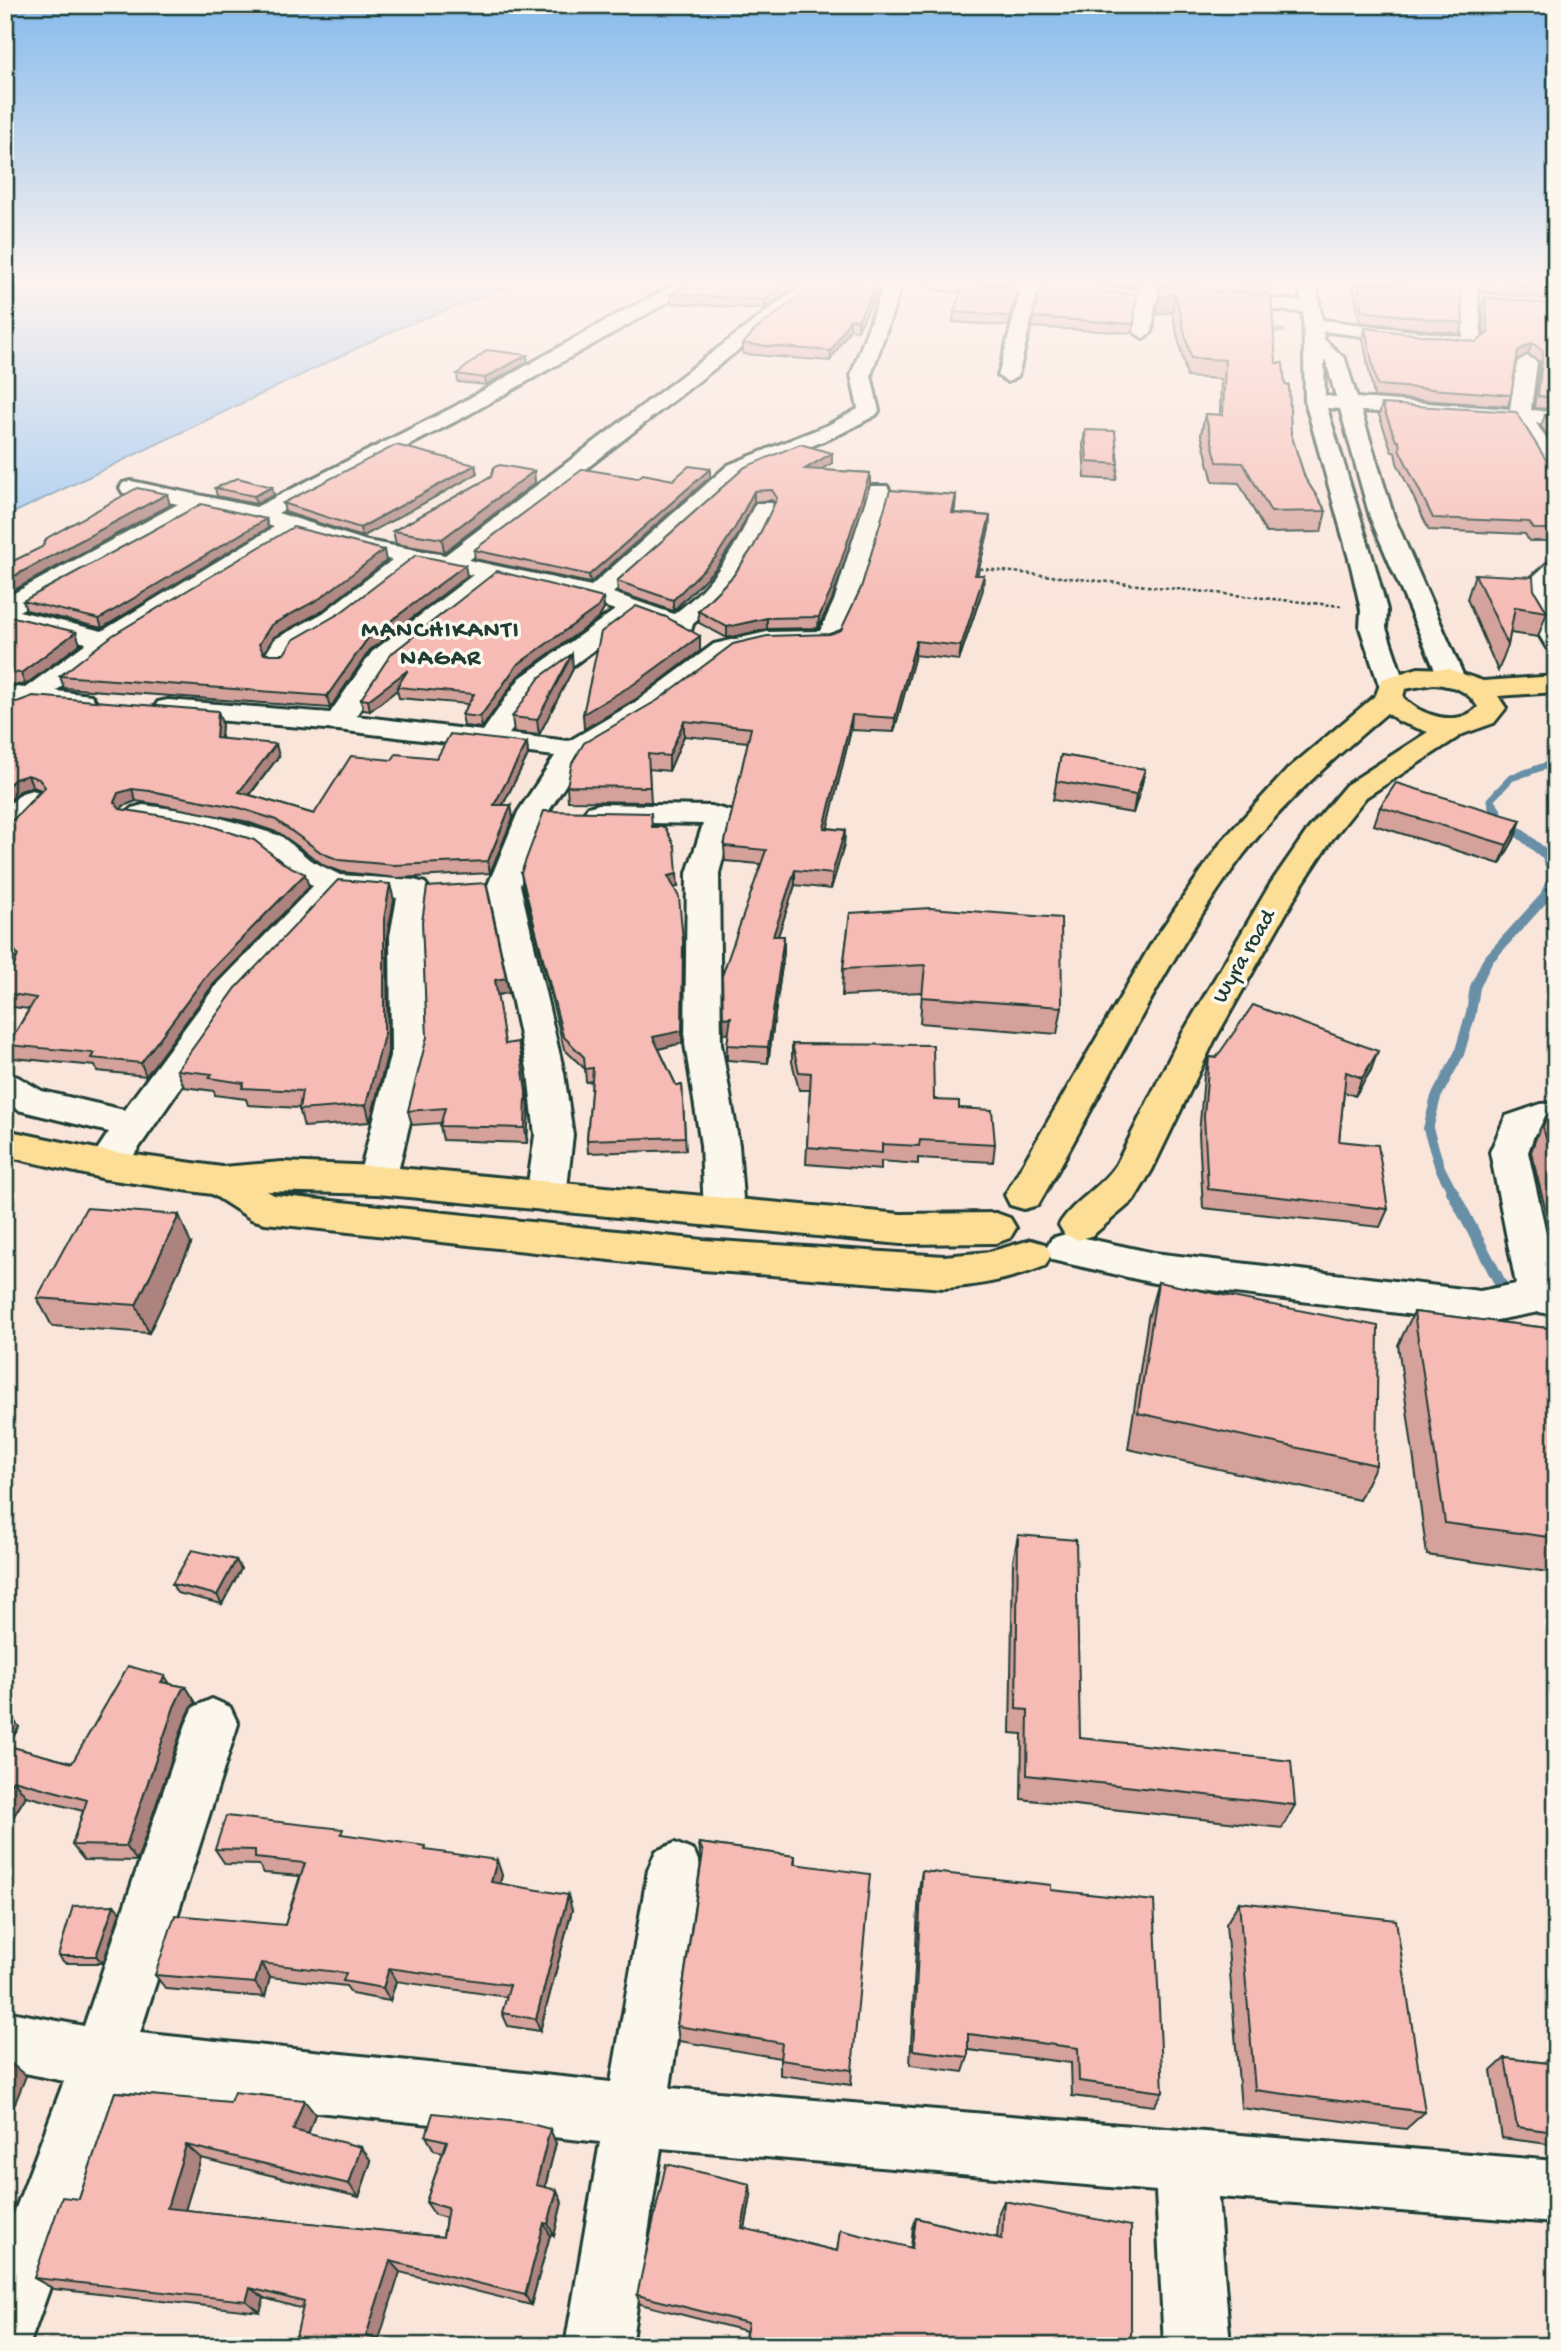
<svg xmlns="http://www.w3.org/2000/svg" width="1561" height="2351" font-family="'Gochi Hand',sans-serif">
  <style>
    .water { fill: #97c5f2; stroke: #678fa6; stroke-width: 2 }
    .lines { fill: none; stroke-linecap: round; stroke-linejoin: round }
    .stream-far3 { stroke: #678fa6; stroke-width: 5 }
    .stream-far2 { stroke: #678fa6; stroke-width: 7 }
    .stream-far1 { stroke: #678fa6; stroke-width: 10 }
    .stream { stroke: #678fa6; stroke-width: 12 }
    .minor-casing { stroke: #1f3d34; stroke-width: 6 }
    .major-casing { stroke: #1f3d34; stroke-width: 6 }
    .path { stroke: #1f3d34; stroke-width: 2.5; stroke-dasharray: 3.5 2.5; stroke-linecap: butt }
    .minor { fill: #fbf7ec; fill-rule: evenodd }
    .major { fill: #fcde96; fill-rule: evenodd }
    .wall { fill: #d4a19b; stroke: #1f3d34; stroke-width: 2 }
    .shaded-wall { fill: #ac837e; stroke: #1f3d34; stroke-width: 2 }
    .building { fill: #f6bbb4; stroke: #1f3d34; stroke-width: 2 }
    .labels { text-anchor: middle; dominant-baseline: central; stroke-width: 7; stroke-linejoin: round; paint-order: stroke }
    .street-label { font-size: 23px; fill: #1f3d34; stroke: #fbf7ec }
    .far-district-label { font-size: 24px; font-weight: bold; letter-spacing: 2px; fill: #1f3d34; stroke: #fbf7ec }
  </style>
  <rect width="100%" height="100%" fill="#fae5db"/>
  <filter id="ink" filterUnits="userSpaceOnUse"><feTurbulence type="fractalNoise" baseFrequency=".0143" numOctaves="2"/><feDisplacementMap in="SourceGraphic" scale="14" xChannelSelector="R" yChannelSelector="G"/><feConvolveMatrix kernelMatrix="1 2 1 2 8 2 1 2 1" color-interpolation-filters="sRGB"/></filter>
  <g filter="url(#ink)">
    <!-- water -->
    <path class="water" d="M5 284H516L399 328 5 517Z"/>
    <g class="lines">
      <!-- stream-far3 -->
      <path class="stream-far3" d="M1260 330 1283 331
        M1313 332 1352 334
        M1510 356 1556 359"/>
      <!-- stream-far2 -->
      <path class="stream-far2" d="M1495 808 1490 800 1511 778 1556 762"/>
      <!-- stream-far1 -->
      <path class="stream-far1" d="M1453 1193 1440 1168 1428 1129 1436 1097 1459 1054 1471 1013 1475 987 1487 961 1544 898 1554 875 1546 855 1500 817 1493 806"/>
      <!-- stream -->
      <path class="stream" d="M1452 1191 1506 1294"/>
      <!-- minor casing -->
      <g class="minor-casing">
        <path id="minor" d="M677 284H700L466 416 278 513 367 541 445 555 803 284H823L469 560 591 586 728 465 828 425 858 409 851 375 884 284H902L871 375 879 411 876 415 842 433 744 475 613 593 674 614C700 595 723 567 739 538 745 527 749 514 756 503H772L775 508 762 539 741 572 712 607 693 624 691 631 682 634 637 618 540 690 509 734 569 741 637 701 714 644 767 632 820 631 834 601 868 491 871 486H887L890 491 858 601 839 643 767 648 732 656 657 713 584 756 548 812 520 885 564 1073 573 1135 566 1197 560 1207 546 1211 532 1207 526 1197 535 1135 528 1073 488 885 518 812 555 756 338 730 168 716 158 714 154 708 158 702 168 700 330 713 372 652 473 575 417 564 341 623 294 650 286 663 277 665 268 663 264 657 275 639 323 613 392 560 357 553 295 535 115 645 56 691 91 695 95 701 91 707C73 711 56 702 38 705 28 707 24 713 11 710L8 702H5V686L25 688 86 643 5 623V598L178 504 123 493 120 488 123 483 131 481 256 507 452 408 614 316ZM203 509 253 520 274 527 102 631 19 611ZM498 579 588 601 615 610 520 678 483 731 356 716 391 663Z
          M928 284H1040L1139 290V284H1157L1156 291 1301 301 1298 284H1316L1322 320 1463 337 1459 284H1477L1482 344 1480 348 1473 350 1323 331 1324 339 1345 359 1357 398 1510 409 1517 362 1527 356 1537 362 1531 410 1556 412V424L1536 423 1556 454V478L1548 476 1514 421 1361 411 1394 517 1465 679 1461 685 1452 687 1443 685 1439 679 1370 517 1340 409 1327 408 1375 566 1387 610 1386 628 1405 685 1402 691 1392 693 1382 691 1379 685 1360 628 1361 610 1351 566 1305 401 1303 312 1155 302 1152 332 1143 338 1134 332 1137 301 1037 295 1018 376 1008 382 998 376 1020 294 936 289ZM1324 359 1326 361 1336 397 1325 396Z
          M1556 562V581L1550 585C1552 608 1556 627 1556 650L1547 648 1527 614 1526 583 1547 564Z
          M32 790 42 793 47 799 16 831 5 834V808L22 793Z
          M599 804 711 806 730 811 734 817 719 873 721 1044 739 1145 744 1213 738 1223 724 1227 710 1223 704 1213 701 1145 685 1044 687 873 703 824 599 822 588 819 584 813 588 807Z
          M143 805 204 813 281 836 310 860 340 875 414 880 425 883 430 890 422 936 427 1052 396 1180 391 1190 377 1194 363 1190 358 1180 391 1052 390 936 397 898 341 894 239 1003 120 1175 106 1179 92 1175 87 1165 109 1132 18 1110 5 1102V1074L18 1077 42 1091 124 1110 215 987 313 886 288 874 259 850 200 831 132 820 128 814 132 808Z
          M1556 1103V1129L1535 1133 1528 1152 1556 1278V1315L1539 1312 1480 1323 1154 1283 1052 1260 1046 1249 1052 1238 1066 1234 1154 1253 1480 1291 1516 1284 1490 1152 1506 1116 1541 1104Z
          M212 1699 230 1707 238 1724 140 2033 611 2082 648 1870 656 1851 675 1843 694 1851 702 1870 670 2088 1556 2161V2223L1218 2197 1230 2346H1164L1156 2191 661 2148 631 2346H565L600 2142 120 2091 29 2346H5V2237L64 2081 5 2069V2011L84 2026 186 1724 194 1707Z"/>
      </g>
      <!-- major casing -->
      <g class="major-casing">
        <path id="major" d="M1418 668 1448 669 1483 681 1556 676V692L1498 696 1506 708 1494 723 1463 734 1366 797 1330 842 1303 883 1214 1041 1152 1170 1134 1200 1093 1235 1079 1240 1065 1235 1059 1225C1073 1201 1101 1188 1116 1165L1178 1041 1271 883 1307 831 1346 785 1428 732 1400 722 1387 713C1335 757 1285 801 1243 855 1162 963 1106 1089 1038 1205L1024 1209 1010 1205 1005 1195 1152 943 1222 841 1288 769 1376 695 1382 679ZM1433 684C1452 685 1468 690 1478 707 1458 728 1420 716 1403 697L1405 689Z
          M5 1130 106 1151 222 1167 282 1162 377 1166 901 1214 996 1213 1010 1218 1016 1228 1010 1238 996 1243 901 1244 377 1194 267 1191 274 1195 703 1240 944 1256 989 1252 1031 1240 1045 1244 1051 1255 1045 1266C1012 1279 979 1286 944 1288L703 1270 265 1223 251 1219 212 1194 106 1179 5 1156Z"/>
      </g>
      <!-- path -->
      <path class="path" d="M974 568 1341 606"/>
      <!-- minor -->
      <use href="#minor" class="minor"/>
      <!-- major -->
      <use href="#major" class="major"/>
    </g>
    <!-- wall -->
    <path class="wall" d="M798 284 765 309 671 303V294Z
      M881 284 858 330 850 329 830 361 743 354V344Z
      M1091 284H1138L1136 287Z
      M1158 284H1269L1267 294 1276 363 1291 434 1305 478 1326 511 1321 532 1266 533 1239 483 1213 482 1201 434 1205 414 1220 415 1221 379 1187 377 1172 312 1156 315 1160 289Z
      M1353 284H1460L1463 323 1460 334 1360 322Z
      M1479 284H1556V300L1480 292Z
      M1017 296 1009 326 953 322 954 312Z
      M1485 297 1556 305V409L1534 408 1540 362 1528 354 1516 360 1511 395 1508 406 1374 397 1363 339 1365 328 1476 342 1484 336 1482 307Z
      M1033 317 1134 324 1132 333 1032 327Z
      M528 362 486 385 458 382 457 374Z
      M1382 404 1556 467V541H1529L1525 534 1429 530 1397 463 1395 452H1392L1379 415Z
      M1545 415H1556V449L1541 426Z
      M1085 430 1118 464 1116 480 1085 478 1083 445Z
      M832 453V463L820 470 870 473V484L832 600 818 628 767 629 727 638 699 623 698 611 733 576 754 546 775 504 772 500 754 502 737 537 716 568 673 611 618 592 617 581 745 467Z
      M475 465 477 474 362 537 285 512 283 503Z
      M534 471 535 483 444 552 396 544 393 531 491 477Z
      M710 477 590 583 475 559 474 550 638 478 673 480Z
      M215 488 274 495 256 504 217 496Z
      M956 495 954 513 990 516 989 529 977 575 983 589 959 660 915 655 894 732 851 730 827 828 845 830 844 845 831 889 795 885 778 936H784V952L768 1063 727 1060V1045L729 1033 724 1034 760 864 725 861 724 846 748 742 684 736 669 771 649 769 651 802 568 801 567 786 830 634 841 630Z
      M266 519 268 528 102 628 26 610 23 601Z
      M386 561 322 611 274 637 264 652V654H284L467 576 370 650 330 708 64 688 60 676Z
      M1475 574 1534 590 1547 612 1538 637 1510 633 1508 645 1498 671 1467 599Z
      M603 598 604 609 599 618 518 676 482 728 464 726 462 715 468 704 399 698 397 690 370 711 363 710 361 699Z
      M5 615 80 644 25 685 5 684Z
      M573 669 539 735 514 732 512 717Z
      M5 700 17 702 222 723 221 739 279 756 250 795 314 814 392 760 437 758 527 743 528 755 503 805 513 818 490 873 397 878 342 872 325 866 279 833 244 821 155 804 136 801 123 806 121 809 309 887 213 985 146 1076 97 1071 95 1066 14 1058 8 1045 29 1009 5 1006V970L14 966 17 959 5 956V822L13 820 41 790 33 787 20 791 5 805Z
      M1061 755 1145 769 1141 788 1133 813 1053 800Z
      M1380 807 1521 820 1514 839 1500 864 1374 825Z
      M652 827 678 887H674L683 953 682 1043 659 1049 676 1085H682L686 1150 588 1153 587 1140 592 1081 586 1082 585 1069 564 1049 523 885 521 873Z
      M394 900 387 936 388 1052 370 1122 304 1127 299 1108 248 1105 246 1099 215 1095 214 1091 184 1087 177 1070Z
      M850 913 1062 1007 1057 1034 920 1023 922 992 842 996 843 969Z
      M506 978 509 993 497 995 505 1044 529 1107 527 1143 443 1140 440 1126 441 1123 412 1125 408 1111Z
      M792 1044 959 1108 995 1144 993 1162 918 1158V1164L881 1161V1170L806 1164 810 1090H799L792 1062Z
      M1209 1057 1371 1070 1355 1096 1344 1092 1339 1141 1388 1209 1380 1227 1203 1208 1199 1134 1204 1076Z
      M1556 1108V1252L1531 1152 1537 1135 1549 1110Z
      M191 1244 149 1333 52 1326 37 1298Z
      M1158 1282 1376 1465 1359 1500 1128 1449 1148 1318Z
      M1414 1312 1556 1329V1573L1427 1555 1398 1345Z
      M1018 1535 1080 1738 1295 1805 1282 1828 1021 1799 1022 1734 1010 1733 1013 1561Z
      M236 1560 241 1569 222 1604 177 1593 172 1584Z
      M170 1684 186 1687 196 1703 192 1706 184 1723 137 1861 84 1860 72 1845 83 1811 26 1796 5 1830V1711L19 1727 8 1746 72 1763Z
      M346 1835 428 1851 502 1875 500 1884 572 1910 540 2031 508 2026 502 2013 507 1997 396 1981 390 2001 352 1994 346 1986 270 1977 265 1997 166 1989 155 1975 285 1925 300 1876 264 1873 259 1865 225 1864 215 1849Z
      M699 1843 795 1856V1864L852 2070 851 2085 780 2075V2058L679 2041 677 2026 701 1862Z
      M922 1871 1163 2092 1154 2106 1072 2096 1071 2063 968 2050V2057L963 2072 910 2065 919 1889Z
      M1239 1902 1425 2112 1406 2129 1241 2108 1226 1924Z
      M120 1912 103 1963H65L58 1956Z
      M1505 2058 1556 2064V2145L1502 2138 1491 2071Z
      M115 2092 315 2114 308 2134 371 2161 359 2197 201 2158 185 2210 443 2237 446 2218 435 2215 426 2202 443 2152 434 2150 426 2136 556 2143 545 2187 562 2202 554 2236 550 2235 531 2305 400 2272 294 2346 303 2309 264 2298 260 2312 54 2289 34 2278 79 2199Z
      M751 2196 745 2229 837 2251 911 2247 913 2228 916 2218 997 2238 999 2212 1004 2201 1131 2346H744L746 2331 640 2304 637 2295Z"/>
    <!-- shaded-wall -->
    <path class="shaded-wall" d="M785 284H798L765 309V300Z
      M877 284H881L858 330V320Z
      M1018 286 1017 296 1009 326 1010 316Z
      M1175 294 1172 312 1156 315 1159 297Z
      M850 319V329L830 361 831 351Z
      M1532 343 1528 354 1514 362 1518 351Z
      M527 355 528 362 486 385 485 378Z
      M832 453V463L805 479V469Z
      M475 465 477 474 362 537 360 528Z
      M710 469V477L590 583 589 575Z
      M534 471 535 483 444 552 442 539Z
      M870 473V484L832 600 818 628 819 617Z
      M272 487 274 495 256 504 254 496Z
      M754 491V502L737 537 716 568 673 611V600Z
      M167 494 170 505 5 595V581Z
      M956 495 955 508 951 526 952 513Z
      M990 516 989 529 974 589 975 575Z
      M266 519 268 528 102 628 99 619Z
      M384 550 386 561 322 611 274 637 262 656 259 644 271 625Z
      M465 565 467 576 370 650 330 708 327 696 368 638Z
      M984 575 983 589 959 660 961 646Z
      M603 598 604 609 599 618 518 676 482 728 480 717 517 665Z
      M767 618V629L727 638V627Z
      M76 632 80 644 25 685 21 673Z
      M700 636V651L636 699 584 729 583 714Z
      M916 641 915 655 894 732 895 718Z
      M572 654 573 669 539 735 537 720Z
      M408 670 397 687V690L370 711 368 700Z
      M218 711 222 723 220 751 216 738Z
      M852 715 851 730 824 843V828Z
      M684 721V736L669 771V756Z
      M527 743 528 755 496 818 494 805Z
      M276 744 279 756 242 804 239 792Z
      M1145 769 1141 788 1133 813 1136 795Z
      M28 775 33 787 20 791 5 805V788L15 779Z
      M132 789 136 801 123 806 119 814 114 802 118 793Z
      M511 805 513 818 490 873 488 861Z
      M1521 820 1514 839 1500 864 1507 845Z
      M845 830 844 845 831 889 832 874Z
      M795 870V885L773 951V936Z
      M305 874 309 887 213 985 146 1076 141 1063 209 972Z
      M677 874 678 887 669 888 668 876Z
      M390 884 394 900 387 936 388 1052 370 1122 366 1105 384 919Z
      M784 936V952L768 1063V1047Z
      M683 941 682 1043 654 1050 653 1037Z
      M506 978 509 993 497 995 495 980Z
      M731 1017 732 1032 724 1034 723 1018Z
      M1378 1051 1371 1070 1355 1096 1362 1078Z
      M523 1070 529 1107 527 1143 525 1128Z
      M179 1215 191 1244 149 1333 136 1305Z
      M236 1560 241 1569 222 1604 217 1595Z
      M165 1676 175 1692 161 1682Z
      M186 1687 196 1703 192 1706 184 1723 137 1861 126 1846 174 1707 182 1690Z
      M7 1711 19 1727 5 1750V1713Z
      M13 1780 26 1796 5 1830V1793Z
      M497 1860 502 1875 497 1897 491 1882Z
      M568 1895 572 1910 540 2031 536 2019Z
      M114 1905 120 1912 103 1963 96 1956Z
      M261 1963 270 1977 265 1997 255 1983Z
      M389 1968 396 1981 390 2001 383 1988Z
      M8 2061 26 2076 5 2128V2068Z
      M304 2100 315 2114 305 2144 293 2130Z
      M550 2129 556 2143 542 2198 536 2185Z
      M186 2145 201 2158 182 2220 167 2208Z
      M361 2147 371 2161 359 2197 349 2184Z
      M750 2184 751 2196 743 2239 742 2228Z
      M557 2190 562 2202 554 2236 548 2224Z
      M544 2223 550 2235 531 2305 525 2295Z
      M390 2261 400 2272 377 2346 366 2336Z
      M250 2288 264 2298 260 2312 246 2301Z"/>
    <!-- building -->
    <path class="building" d="M689 284H785L765 300 671 294Z
      M815 284H877L858 320 850 319 831 351 743 344 755 330Z
      M963 284 1018 286 1010 316 954 312Z
      M1239 284H1269V286Z
      M1358 284H1460L1463 323 1362 311Z
      M1510 284H1556V290Z
      M1160 287 1271 295 1276 363H1283L1285 385H1289L1291 434 1305 478 1326 511 1271 512 1243 463 1217 462 1205 414 1223 415 1225 360 1191 358 1175 294 1159 297Z
      M1040 288 1136 294 1134 324 1033 317Z
      M1485 297 1556 305V398L1538 396 1543 351 1532 343 1518 351 1511 395 1377 385 1365 328 1476 342 1488 333Z
      M487 350 527 355 485 378 457 374Z
      M1382 404 1516 412 1550 466 1556 467V529H1534L1529 522 1433 518 1400 451 1399 441H1396Z
      M1545 415H1556V431Z
      M1085 430 1115 431 1118 464 1087 462Z
      M800 444 832 453 805 469 870 473 832 589 819 617 767 618 727 627 698 611 733 576 754 546 777 498 772 490 754 491 736 526 716 557 673 600 617 581 745 467Z
      M396 445 475 465 360 528 283 503Z
      M500 465 534 471 442 539 393 531 491 477 494 467Z
      M689 466 710 469 589 575 474 550 583 469 638 478 643 474 673 480Z
      M238 478 272 487 254 496 215 488Z
      M137 488 167 494 5 581V565L42 547 47 538Z
      M890 490 956 495 952 513 990 516 975 575H984L961 646 916 641 895 718 852 715 824 828 845 830 832 874 795 870 773 936H784L768 1047 727 1045 731 1017 723 1018 722 976 766 850 724 846 751 728 684 721 669 756 648 754 650 787 567 786 572 763 584 743 658 700 733 644 767 636 830 634 841 630 861 588Z
      M201 504 266 519 99 619 23 601Z
      M293 527 384 550 319 599 271 625 259 644 264 654H284L293 640 340 613 416 555 465 565 368 638 327 696 60 676 113 635Z
      M497 571 603 598 598 607 517 665 480 717 462 715 474 694 397 687 408 670 368 700 361 699 391 654Z
      M1475 574 1533 577 1534 590 1547 612 1515 607 1508 645Z
      M636 606 666 617 700 636 634 684 583 714 601 632Z
      M5 615 76 632 21 673 5 672Z
      M572 654 537 720 512 717 540 677Z
      M33 696 218 711 216 738 276 744 239 792 314 814 351 756 392 760 396 754 437 758 450 734 527 743 494 805H511L488 861 394 865 339 860 322 853 276 820 240 808 150 791 132 789 118 793 114 802 120 809 195 821 254 840 283 863 305 874 209 972 141 1063 91 1058 94 1053 8 1045 36 998 5 993V970L14 966 18 955 12 947 5 945V822L13 820 45 787 39 779 28 775 15 779 5 788V700L17 702Z
      M1061 755 1145 769 1136 795 1056 781Z
      M1396 783 1521 820 1507 845 1380 807Z
      M544 811 651 813 652 827H665L675 847 677 874 668 876 679 897 683 941 682 1031 653 1037 676 1085H682L685 1137 587 1140 593 1068 585 1069 584 1057 563 1036 521 873Z
      M338 880 390 884 384 919V1035L366 1105 299 1110 302 1091 242 1088 244 1083 209 1078 212 1074 177 1070 236 988Z
      M486 883 506 978 495 980 505 1044 518 1042 521 1055 526 1092 525 1128 440 1126 445 1108 408 1111 427 1037 422 922 427 887Z
      M930 908 1061 918 1062 1007 922 997 925 965 843 969 850 913Z
      M1253 1005 1378 1051 1362 1078 1346 1072 1339 1141 1378 1145 1388 1209 1208 1189 1204 1116 1209 1057 1216 1058Z
      M792 1044 933 1045 934 1100 959 1101V1108L992 1110 995 1144 920 1140 919 1146 882 1144V1153L807 1147 811 1073 799 1072Z
      M1556 1108V1175L1543 1127 1549 1110Z
      M86 1208 179 1215 136 1305 37 1298Z
      M1158 1282 1378 1326 1376 1465 1138 1413Z
      M1414 1312 1556 1329V1538L1445 1523Z
      M1018 1535 1076 1540 1080 1738 1291 1761 1295 1805 1027 1775 1028 1710 1016 1709Z
      M192 1550 236 1560 217 1595 172 1584Z
      M128 1666 165 1676 161 1682 186 1687 182 1690 174 1707 126 1846 72 1845 87 1800 13 1780 5 1793V1745L72 1763Z
      M226 1816 343 1829 341 1834 426 1846 425 1850 497 1860 491 1882 568 1895 536 2019 502 2013 510 1985 389 1968 383 1988 343 1981 346 1973 261 1963 255 1983 155 1975 175 1915 285 1925 305 1863 255 1858V1850L215 1849Z
      M699 1843 795 1856 794 1864 870 1874 852 2070 780 2060 782 2043 677 2026 703 1852Z
      M922 1871 1051 1885V1890L1154 1901 1163 2092 1079 2081 1078 2048 968 2034V2057L913 2050Z
      M1239 1902 1396 1920 1425 2112 1255 2090Z
      M114 1905 96 1956H58L73 1906Z
      M1505 2058 1556 2064V2132L1517 2127Z
      M115 2092 230 2102 234 2092 304 2100 293 2130 361 2147 349 2184 186 2145 167 2208 443 2237 448 2208 426 2202 447 2141 426 2136 433 2113 527 2123 550 2129 536 2185 557 2190 548 2224 544 2223 525 2295 390 2261 366 2336 402 2346H294L304 2302 250 2288 246 2301 34 2278 62 2197 79 2199Z
      M666 2164 750 2184 742 2228 837 2251 840 2230 912 2248 916 2218 1002 2239 1004 2201 1131 2226V2346H1001L983 2342 982 2346H744L748 2323 637 2295Z"/>
  </g>
  <!-- sky -->
  <linearGradient id="sky" x2="0" y2="1"><stop stop-color="#87bbec"/><stop offset="0.46" stop-color="#fdf3ef"/><stop offset="1" stop-color="#fdf3ef" stop-opacity="0"/></linearGradient>
  <rect width="1561" height="614" fill="url(#sky)"/>
  <g class="labels">
    <!-- street labels -->
    <g class="street-label">
      <text transform="translate(1245 957) rotate(-60)">Wyra road</text>
    </g>
    <!-- far-district labels -->
    <g class="far-district-label">
      <text x="441" y="631">MANCHIKANTI<tspan x="441" dy="28">NAGAR</tspan></text>
    </g>
  </g>
  <!-- margin -->
  <rect width="1561" height="2351" fill="none" stroke="#fbf7ec" stroke-width="28"/>
  <rect x="14" y="14" width="1533" height="2323" fill="none" stroke="#1f3d34" stroke-width="2.5" filter="url(#ink)"/>
</svg>
